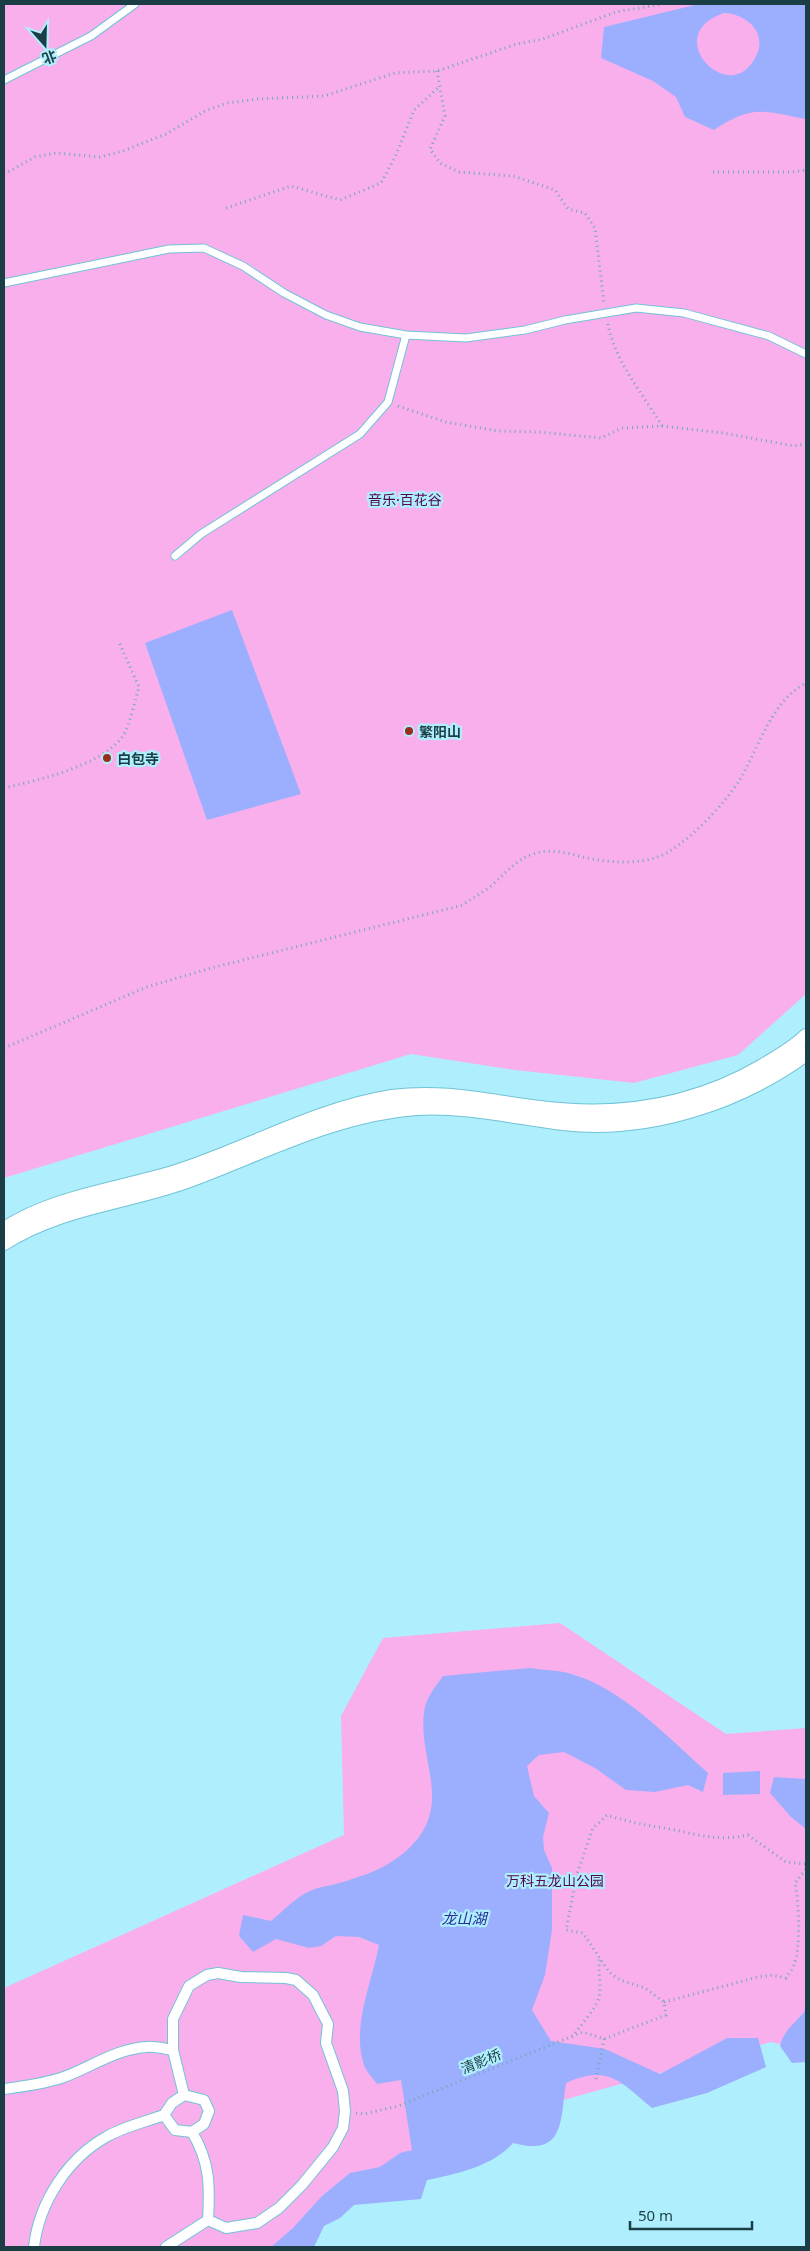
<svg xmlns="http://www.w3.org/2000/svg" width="810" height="2251" font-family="'Noto Sans','Noto Sans SC',sans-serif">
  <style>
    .green { fill: #f9afec }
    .water { fill: #9caffe; fill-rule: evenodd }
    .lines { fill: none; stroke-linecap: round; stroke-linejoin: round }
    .service-casing { stroke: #71c3d5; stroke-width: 9 }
    .pedestrian-casing { stroke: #71c3d5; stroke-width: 12 }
    .minor-casing { stroke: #71c3d5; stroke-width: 16 }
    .path { stroke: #74a8b3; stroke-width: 3; stroke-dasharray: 1 4; stroke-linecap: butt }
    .service { stroke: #fff; stroke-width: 7 }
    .pedestrian { stroke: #fff; stroke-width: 10 }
    .minor { stroke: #fff; stroke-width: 14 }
    .poi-dot { fill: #982f1c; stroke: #afeffd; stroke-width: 2 }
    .labels { text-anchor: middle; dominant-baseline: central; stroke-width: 4.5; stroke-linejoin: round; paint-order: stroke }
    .park-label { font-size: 14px; fill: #570450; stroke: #afeffd }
    .poi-label { font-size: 14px; font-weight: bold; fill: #1b3e46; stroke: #afeffd; text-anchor: start }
    .street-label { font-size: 14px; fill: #1b3e46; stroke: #afeffd }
    .water-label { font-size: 15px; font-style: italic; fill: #292d9b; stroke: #afeffd }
  </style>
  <rect width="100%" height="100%" fill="#afeffd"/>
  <!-- green -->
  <path class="green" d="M4 4H806V994L738 1055 634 1083 515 1070 411 1054 4 1178Z
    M560 1623 726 1734 806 1728V2051L771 2042 488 2121 273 2247H4V1988L344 1835 341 1716 383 1638Z"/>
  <!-- water -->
  <path class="water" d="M699 4H806V119C763 111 753 104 714 130L685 117 676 97 653 81 601 58 604 27ZM724 13C746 14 768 32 756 56 731 110 658 35 724 13Z
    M232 610 301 794 207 820 145 643Z
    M530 1668C543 1670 556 1670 568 1673 620 1686 669 1738 708 1773L703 1792 688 1785 655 1792 626 1790 595 1768 564 1752 539 1755 527 1766 534 1796 549 1813 543 1837 544 1850 552 1868V1930L545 1975 532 2010 551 2041 605 2049 660 2074 727 2038H758L766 2067 707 2093 652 2108C620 2082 609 2064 566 2083 560 2121 565 2157 513 2143 493 2166 457 2174 427 2180L421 2199 354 2205 340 2218 324 2226 314 2247H271L293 2228 322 2196 350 2173 380 2167 400 2153 412 2150 401 2080 377 2084C373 2078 366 2072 364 2065 351 2027 372 1982 379 1945L359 1937 336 1936 321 1946 309 1948 276 1939 253 1952 239 1936 243 1915 271 1921C283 1911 296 1897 310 1891 318 1887 328 1886 336 1884 364 1876 392 1867 413 1844 452 1802 418 1759 424 1713 425 1699 435 1687 443 1676Z
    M760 1771V1794L723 1795V1773Z
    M774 1777 806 1779V1829L791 1817 770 1793Z
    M806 2009V2062L792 2063 780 2046C785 2027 796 2024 806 2009Z"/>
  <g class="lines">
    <!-- service casing -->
    <g class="service-casing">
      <path id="service" d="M4 80 91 36 135 4
        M4 283 169 249 204 248 243 266 284 293 326 315 360 327 406 335 466 338 525 330 565 320 636 308 684 313 769 336 806 354
        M175 556 201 534 360 434 388 402 406 335"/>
    </g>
    <!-- pedestrian casing -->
    <g class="pedestrian-casing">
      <path id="pedestrian" d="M4 2089C25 2086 44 2084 64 2077 91 2067 116 2049 146 2047 155 2046 165 2049 173 2050
        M164 2115 172 2103 184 2095
        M34 2247C39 2203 67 2159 106 2137 123 2127 145 2122 164 2115L175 2130 192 2132C210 2162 210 2186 208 2220
        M166 2247 208 2220 226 2228 257 2223 279 2208 302 2185 333 2147 343 2128 345 2111 343 2091 326 2043 328 2024 313 1995 296 1980 286 1978 241 1977 218 1973 207 1975 189 1986 173 2019V2050L184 2095 204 2100 209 2111 204 2124 192 2132"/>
    </g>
    <!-- minor casing -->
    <g class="minor-casing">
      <path id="minor" d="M4 1229C56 1196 118 1190 176 1172 248 1149 316 1109 392 1097 445 1090 489 1102 540 1108 618 1118 692 1107 761 1067 776 1058 793 1049 806 1036
        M4 1243C60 1207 126 1203 187 1181 263 1153 335 1114 416 1108 466 1105 514 1117 563 1123 647 1133 739 1103 806 1054"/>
    </g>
    <!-- path -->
    <path class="path" d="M437 71 445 116 430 149 440 163 459 172 513 176 555 190 568 209 585 213 595 228 604 303
      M713 172H793L806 170
      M4 174 35 157 56 153 100 157 123 151 166 134 205 111 227 103 258 99 324 96 395 73 437 71 517 44 543 39 616 12 663 4
      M226 208 291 186 340 200 381 183 396 155 414 110 439 87
      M608 324C614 360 643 394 662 426
      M398 406 446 422 498 431 539 432 601 438 622 428 662 426 723 433 794 446 806 444
      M4 788C39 780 101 766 123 736 130 725 135 700 139 687L119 642
      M4 1048 147 987 211 968 463 905C472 898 482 893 491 886 505 874 515 860 533 854 553 847 572 855 592 859 615 863 649 865 670 851 694 836 724 804 739 781 759 748 771 701 806 683
      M664 2002 758 1977 772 1975 786 1978C788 1974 792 1970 794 1965 801 1947 799 1902 795 1883L806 1869
      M572 2037C579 2027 597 2008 599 1997 602 1984 597 1971 600 1957
      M596 2079 604 2039
      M356 2113 364 2114 398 2106 583 2032 604 2039 666 2015 664 2002 645 1988 620 1980 609 1972 583 1933 566 1930 577 1874 593 1828 607 1815C630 1823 652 1826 675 1830 703 1836 720 1841 748 1835L786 1862 806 1864"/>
    <!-- service -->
    <use href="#service" class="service"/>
    <!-- pedestrian -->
    <use href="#pedestrian" class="pedestrian"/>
    <!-- minor -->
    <use href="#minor" class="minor"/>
  </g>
  <!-- markers -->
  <g class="poi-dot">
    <circle cx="409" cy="731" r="5"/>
    <circle cx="107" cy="758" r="5"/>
  </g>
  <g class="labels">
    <!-- park labels -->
    <g class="park-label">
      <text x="405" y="499">音乐·百花谷</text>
      <text x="555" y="1880">万科五龙山公园</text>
    </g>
    <!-- poi labels -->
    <g class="poi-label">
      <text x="419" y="731">繁阳山</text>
      <text x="117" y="758">白包寺</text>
    </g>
    <!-- street labels -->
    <g class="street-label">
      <text transform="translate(481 2061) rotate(-22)">清影桥</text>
    </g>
    <!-- water labels -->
    <g class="water-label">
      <text x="464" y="1918">龙山湖</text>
    </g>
  </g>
  <!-- border -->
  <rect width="810" height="2251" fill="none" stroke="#1b3e46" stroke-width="10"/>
  <!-- north arrow -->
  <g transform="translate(45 45) rotate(160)" stroke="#afeffd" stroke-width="4" paint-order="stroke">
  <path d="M0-4L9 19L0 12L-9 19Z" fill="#1b3e46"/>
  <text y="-8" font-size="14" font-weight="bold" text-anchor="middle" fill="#1b3e46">北</text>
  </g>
  <!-- scale -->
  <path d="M630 2221v8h122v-8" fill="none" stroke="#1b3e46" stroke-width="2.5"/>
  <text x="638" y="2221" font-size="15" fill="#1b3e46" stroke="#afeffd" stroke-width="4" paint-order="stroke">50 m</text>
</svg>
